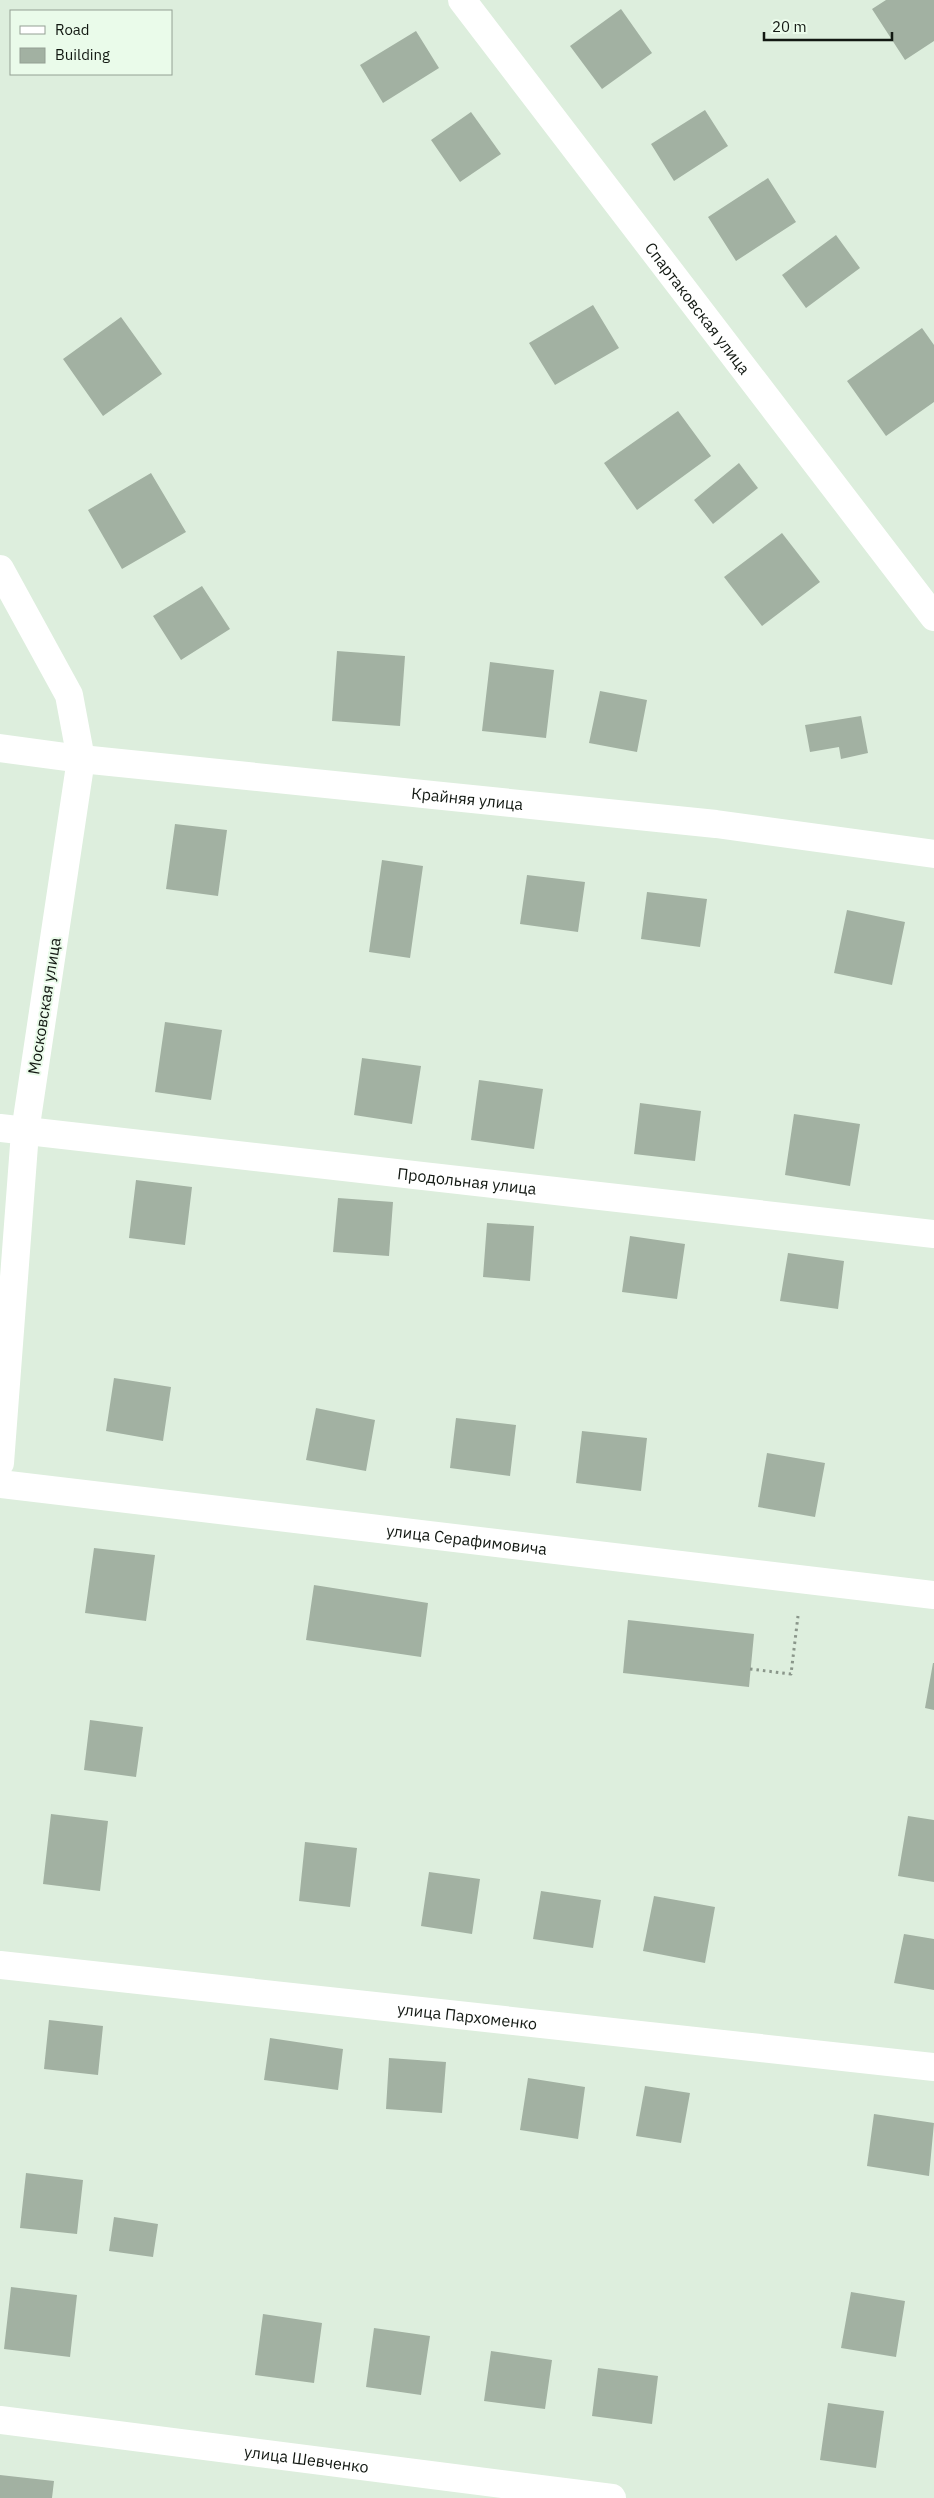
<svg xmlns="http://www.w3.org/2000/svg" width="934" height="2498" font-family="'IBM Plex Sans',sans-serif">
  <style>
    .building { fill: #a2b1a2 }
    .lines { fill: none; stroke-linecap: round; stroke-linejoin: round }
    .path { stroke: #8a968a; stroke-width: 3; stroke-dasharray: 2.5 4; stroke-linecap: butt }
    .minor { stroke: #fff; stroke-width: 28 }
    .primary { stroke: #fff; stroke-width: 28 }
    .labels { text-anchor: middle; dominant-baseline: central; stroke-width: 4; stroke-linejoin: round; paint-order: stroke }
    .street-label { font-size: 16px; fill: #121812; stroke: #eafbea }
  </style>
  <rect width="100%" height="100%" fill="#ded"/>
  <!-- building -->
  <path class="building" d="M886 0H934V41L905 60 872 9Z
    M621 9 652 53 602 89 570 46Z
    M416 31 439 68 383 103 360 65Z
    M705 110 728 146 674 181 651 144Z
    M471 112 501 154 460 182 431 140Z
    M768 178 796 222 736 261 708 217Z
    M836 235 860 268 806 308 782 275Z
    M593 305 619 348 555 385 529 343Z
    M121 317 162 374 103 416 63 359Z
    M922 328 934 345V402L886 436 847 381Z
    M678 411 711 456 637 510 604 463Z
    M739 463 758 488 713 524 694 500Z
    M151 473 186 532 122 569 88 510Z
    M782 533 820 582 762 626 724 577Z
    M202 586 230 629 181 660 153 616Z
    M337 651 405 656 400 726 332 721Z
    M490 662 554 670 546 738 482 731Z
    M600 691 647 700 637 752 589 743Z
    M861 716 868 753 841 759 839 747 810 752 805 725Z
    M175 824 227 830 218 896 166 889Z
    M382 860 423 866 410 958 369 952Z
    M527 875 585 882 578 932 520 924Z
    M647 892 707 899 700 947 641 939Z
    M847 910 905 922 892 985 834 973Z
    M165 1022 222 1030 211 1100 155 1092Z
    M362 1058 421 1066 412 1124 354 1115Z
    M479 1080 543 1089 534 1149 471 1140Z
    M640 1103 701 1111 695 1161 634 1154Z
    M794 1114 860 1124 850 1186 785 1175Z
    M136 1180 192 1187 185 1245 129 1238Z
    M338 1198 393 1202 389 1256 333 1252Z
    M487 1223 534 1226 530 1281 483 1277Z
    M630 1236 685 1244 677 1299 622 1292Z
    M788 1253 844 1261 838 1309 780 1301Z
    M114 1378 171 1387 163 1441 106 1431Z
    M316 1408 375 1420 366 1471 306 1460Z
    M456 1418 516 1425 510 1476 450 1468Z
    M582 1431 647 1438 641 1491 576 1483Z
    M767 1453 825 1463 815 1517 758 1507Z
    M94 1548 155 1555 146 1621 85 1613Z
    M314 1585 428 1603 421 1657 306 1640Z
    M628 1620 754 1634 749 1687 623 1673Z
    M933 1663H934V1710L925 1708Z
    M90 1720 143 1727 136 1777 84 1770Z
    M51 1814 108 1821 100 1891 43 1884Z
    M908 1816 934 1820V1882L898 1876Z
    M305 1842 357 1848 350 1907 299 1901Z
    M429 1872 480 1879 472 1934 421 1926Z
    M541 1891 601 1900 593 1948 533 1939Z
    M654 1896 715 1907 705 1963 643 1951Z
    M904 1934 934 1939V1990L894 1983Z
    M49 2020 103 2026 98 2075 44 2069Z
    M270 2038 343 2049 338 2090 264 2080Z
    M389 2058 446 2062 442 2113 386 2109Z
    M528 2078 585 2087 578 2139 520 2130Z
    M645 2086 690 2093 681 2143 636 2136Z
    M874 2114 934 2123 929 2176 867 2166Z
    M26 2173 83 2180 77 2234 20 2228Z
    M114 2217 158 2224 153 2257 109 2251Z
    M11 2287 77 2295 70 2357 4 2349Z
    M851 2292 905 2301 896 2357 841 2348Z
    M263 2314 322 2323 314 2383 255 2375Z
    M374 2328 430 2336 421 2395 366 2387Z
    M491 2351 552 2360 545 2409 484 2401Z
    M598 2368 658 2376 652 2424 592 2416Z
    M828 2403 884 2411 876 2468 820 2460Z
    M0 2475 54 2481 52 2498H0Z"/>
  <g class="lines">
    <!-- path -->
    <path class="path" d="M750 1669 791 1674 798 1616"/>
    <!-- minor -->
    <g class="minor">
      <path d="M0 569 69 695 81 759 25 1132 0 1463"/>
      <path id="s1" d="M0 748 81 759 716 824 934 854"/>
      <path id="s2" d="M0 1128 934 1234"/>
      <path id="s3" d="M0 1484 934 1595"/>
      <path id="s4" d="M0 1965 934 2067"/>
      <path id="s5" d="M0 2420 612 2498"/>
    </g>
    <!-- primary -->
    <path class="primary" id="s6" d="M462 0 934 617"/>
  </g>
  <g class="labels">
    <!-- street labels -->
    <g class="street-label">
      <text stroke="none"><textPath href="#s6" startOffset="388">Спартаковская улица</textPath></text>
      <text stroke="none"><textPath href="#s1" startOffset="470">Крайняя улица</textPath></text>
      <text transform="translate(44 1006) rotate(-81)">Московская улица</text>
      <text stroke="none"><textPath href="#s2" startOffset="470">Продольная улица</textPath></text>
      <text stroke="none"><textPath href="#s3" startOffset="470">улица Серафимовича</textPath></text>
      <text stroke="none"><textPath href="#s4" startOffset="470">улица Пархоменко</textPath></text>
      <text stroke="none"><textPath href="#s5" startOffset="309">улица Шевченко</textPath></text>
    </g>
  </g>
  <!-- legend -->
  <rect x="10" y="10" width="162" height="65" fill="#eafbea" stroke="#94a094"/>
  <rect x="20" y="26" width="25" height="8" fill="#ffffff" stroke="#94a094"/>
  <text x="55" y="35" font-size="15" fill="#121812">Road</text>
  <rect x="20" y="48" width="25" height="15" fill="#a2b1a2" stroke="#94a094"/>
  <text x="55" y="60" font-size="15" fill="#121812">Building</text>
  <!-- scale -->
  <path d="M764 32v8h128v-8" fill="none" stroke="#121812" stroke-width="2.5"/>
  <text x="772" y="32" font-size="15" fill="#121812" stroke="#eafbea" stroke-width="4" paint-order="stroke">20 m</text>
</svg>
